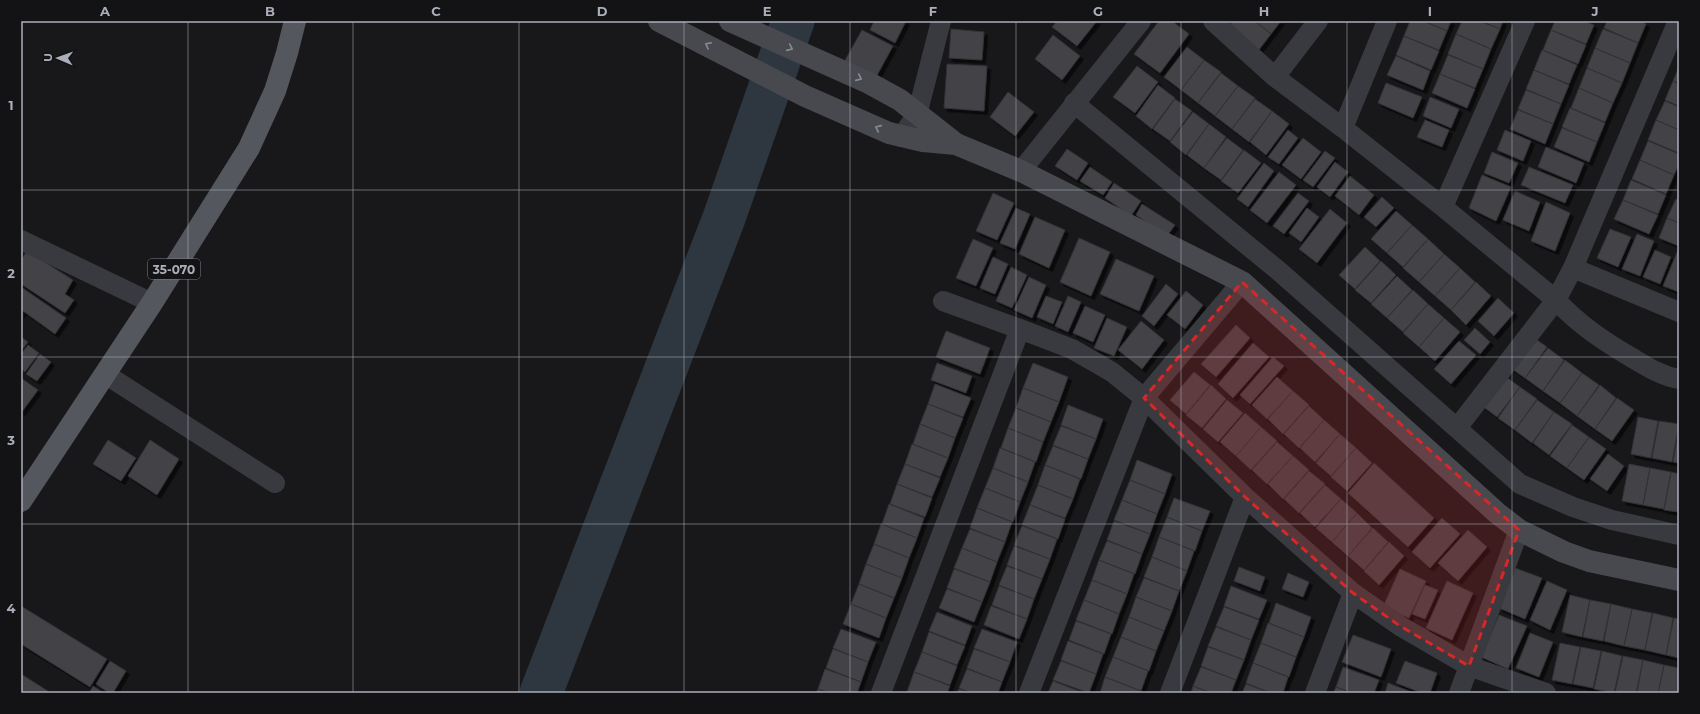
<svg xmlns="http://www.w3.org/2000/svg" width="1700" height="714" font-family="Montserrat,sans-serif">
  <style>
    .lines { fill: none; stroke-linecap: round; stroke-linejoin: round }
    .river { stroke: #2e373f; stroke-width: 43 }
    .building { fill: #424347; stroke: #323236; filter: url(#shadow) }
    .street { stroke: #393a3f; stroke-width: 20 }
    .secondary { stroke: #47494f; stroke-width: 22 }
    .primary { stroke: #55575e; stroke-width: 22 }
    .oneway { stroke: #878b95 }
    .marked { fill: #d62828; fill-opacity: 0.2; stroke: #d62828; stroke-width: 3; stroke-dasharray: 8 5; stroke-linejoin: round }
    .grid { fill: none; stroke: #aaafba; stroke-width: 1; stroke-opacity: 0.55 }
    .labels { text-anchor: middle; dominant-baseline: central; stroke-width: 3.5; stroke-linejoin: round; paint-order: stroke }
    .shield { fill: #131315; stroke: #7d8088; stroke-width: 1 }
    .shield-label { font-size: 12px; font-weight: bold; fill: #aaafba }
    .neatline { fill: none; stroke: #aaafba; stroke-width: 1.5 }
    .grid-label { font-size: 13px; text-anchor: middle; font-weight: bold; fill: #aaafba }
  </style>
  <defs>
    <filter id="shadow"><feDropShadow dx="3.5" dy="3.5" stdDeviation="0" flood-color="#0009"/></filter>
  </defs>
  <rect width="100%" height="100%" fill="#18181a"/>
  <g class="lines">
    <!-- river -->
    <path class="river" d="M541 693 724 218 793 21"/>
  </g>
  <!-- building -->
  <path class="building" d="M874 21H906L895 43 870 30Z
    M1057 21H1097L1077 46 1052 27Z
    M1159 21H1172L1189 34 1160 73 1134 54Z
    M1233 21H1255L1271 34 1258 51 1228 27Z
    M1255 21H1281L1271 34Z
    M1410 21H1423L1447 31 1439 50 1404 36Z
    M1424 21H1451L1447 31Z
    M1462 21H1479L1500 29 1491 49 1456 34Z
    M1481 21H1503L1500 29Z
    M1555 21H1584L1594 25 1586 44 1551 30Z
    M1607 21H1641L1646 24 1638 43 1604 28Z
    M951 29 984 32 982 60 949 58Z
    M1603 29 1638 43 1630 63 1595 48Z
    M862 30 893 46 875 79 844 62Z
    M1551 30 1586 45 1578 64 1543 50Z
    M1456 34 1491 49 1483 69 1448 54Z
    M1053 35 1080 56 1062 80 1035 59Z
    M1404 36 1439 51 1431 70 1396 55Z
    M1187 47 1204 60 1181 90 1164 77Z
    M1595 48 1630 63 1622 83 1587 68Z
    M1542 50 1577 65 1569 84 1534 70Z
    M1448 55 1483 69 1475 88 1440 74Z
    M1396 56 1430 71 1423 90 1387 75Z
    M1204 60 1221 72 1198 103 1181 90Z
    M947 64 987 66 984 111 944 108Z
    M1137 66 1158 82 1135 113 1113 97Z
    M1679 67V83L1673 81Z
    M1587 68 1622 83 1613 103 1579 88Z
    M1534 70 1569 85 1561 104 1526 89Z
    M1221 73 1238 86 1215 116 1198 103Z
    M1440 74 1475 89 1467 108 1432 93Z
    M1673 81 1679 84V106L1665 100Z
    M1386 83 1422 97 1413 118 1378 103Z
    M1158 85 1175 98 1152 129 1136 116Z
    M1238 86 1255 98 1232 129 1215 116Z
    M1579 88 1613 103 1605 122 1571 108Z
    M1526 90 1561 104 1553 124 1518 109Z
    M1008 92 1034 112 1015 136 990 117Z
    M1430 97 1459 109 1451 128 1423 116Z
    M1175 99 1192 111 1170 141 1153 129Z
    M1255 99 1272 111 1249 142 1232 129Z
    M1665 101 1679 107V130L1656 120Z
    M1570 108 1605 123 1597 142 1562 127Z
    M1518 110 1553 124 1545 144 1510 129Z
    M1272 111 1289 124 1266 155 1250 142Z
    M1193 112 1209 124 1186 155 1170 142Z
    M1425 120 1449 130 1442 147 1417 137Z
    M1656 120 1679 130V153L1648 140Z
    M1209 124 1226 137 1204 168 1187 155Z
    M1562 128 1597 142 1589 162 1554 147Z
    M1288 130 1298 138 1279 164 1268 157Z
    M1505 130 1531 141 1523 161 1497 150Z
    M1227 138 1243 150 1221 180 1204 168Z
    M1303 138 1321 152 1301 179 1282 165Z
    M1648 141 1679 154V164L1674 175 1640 160Z
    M1546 147 1584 163 1576 183 1538 167Z
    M1067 149 1088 163 1077 180 1055 166Z
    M1244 150 1261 163 1238 193 1221 181Z
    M1325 151 1335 158 1313 187 1303 180Z
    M1492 152 1518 163 1509 183 1484 173Z
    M1640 160 1674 175 1666 194 1632 179Z
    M1335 162 1348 172 1330 197 1317 187Z
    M1264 163 1274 171 1248 207 1237 199Z
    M1090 167 1112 182 1103 195 1080 181Z
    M1529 167 1573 185 1565 203 1521 185Z
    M1279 172 1296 185 1267 223 1250 210Z
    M1482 175 1511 187 1496 221 1469 208Z
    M1350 176 1374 195 1359 215 1335 196Z
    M1631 180 1666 195 1658 214 1623 200Z
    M1114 183 1141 201 1131 216 1105 198Z
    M1515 191 1540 202 1529 231 1503 220Z
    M993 193 1014 203 997 240 976 231Z
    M1298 193 1309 201 1284 234 1273 226Z
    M1382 197 1394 208 1376 227 1364 217Z
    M1676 199 1679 200V223L1667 218Z
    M1623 200 1658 215 1649 234 1614 219Z
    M1546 202 1570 213 1555 251 1531 241Z
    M1142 204 1175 225 1167 236 1136 215Z
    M1016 208 1030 214 1015 249 1000 243Z
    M1307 208 1319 217 1301 242 1289 233Z
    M1330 209 1347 223 1317 263 1299 249Z
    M1396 211 1412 225 1387 253 1371 239Z
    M1035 217 1065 230 1049 268 1019 254Z
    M1667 218 1679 223V246L1659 238Z
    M1412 225 1428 239 1403 267 1387 253Z
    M1610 229 1631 237 1618 267 1597 258Z
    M1637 234 1654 241 1640 276 1622 269Z
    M1079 238 1110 252 1091 296 1060 282Z
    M973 239 993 248 976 286 956 278Z
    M1428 239 1444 254 1419 282 1403 268Z
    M1365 247 1380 261 1355 289 1339 275Z
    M1655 250 1671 257 1660 284 1643 277Z
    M1678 250H1679V292L1663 286Z
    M27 251 73 280 65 294 74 300 65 313 21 284V260Z
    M1444 254 1460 268 1435 296 1419 282Z
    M993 257 1008 264 995 294 980 288Z
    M1116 259 1154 276 1139 311 1100 294Z
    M1381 261 1396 275 1371 303 1355 290Z
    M1011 267 1027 275 1012 308 996 301Z
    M1460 268 1475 282 1451 310 1435 296Z
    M1397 276 1412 290 1387 318 1371 304Z
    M1029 277 1046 285 1032 318 1014 310Z
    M1476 282 1491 296 1466 325 1451 310Z
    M1166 284 1178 294 1154 326 1142 316Z
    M21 287 66 318 55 334 23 311 21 315Z
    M1413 290 1428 304 1403 332 1387 318Z
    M1186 291 1203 305 1185 329 1167 315Z
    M1046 296 1062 302 1053 324 1037 317Z
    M1068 296 1081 302 1068 332 1055 326Z
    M1498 298 1514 313 1494 336 1478 321Z
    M1428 304 1444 318 1419 347 1403 333Z
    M1085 306 1105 315 1093 342 1073 333Z
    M1107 318 1127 327 1114 356 1094 348Z
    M1444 318 1460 332 1435 361 1419 347Z
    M1141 321 1164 340 1142 369 1118 350Z
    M1236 325 1250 338 1216 377 1201 364Z
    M1475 328 1490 342 1480 354 1464 340Z
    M946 331 990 348 980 374 936 357Z
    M1530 335 1547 347 1525 378 1508 366Z
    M21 337 28 342 21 351Z
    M1459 341 1476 355 1451 384 1434 369Z
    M1253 343 1269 357 1233 398 1218 384Z
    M28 345 39 353 25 372 21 369V354Z
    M1548 348 1564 360 1543 391 1525 378Z
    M40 354 51 362 37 381 26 374Z
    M1273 357 1284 366 1250 404 1240 395Z
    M1565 360 1582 373 1560 403 1543 391Z
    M937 363 972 376 966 393 931 380Z
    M1033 363 1068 377 1059 402 1023 388Z
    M1194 372 1210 385 1186 414 1170 400Z
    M1582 373 1599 385 1577 416 1560 403Z
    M1502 374 1520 387 1497 417 1481 405Z
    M1277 377 1293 391 1267 419 1252 405Z
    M21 378 38 390 21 413Z
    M935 384 971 398 963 417 928 404Z
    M1211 385 1226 399 1202 428 1186 415Z
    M1600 385 1616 398 1595 429 1577 416Z
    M1520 387 1537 399 1515 430 1498 418Z
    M1023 388 1059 402 1051 422 1016 408Z
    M1293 391 1309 405 1283 434 1268 419Z
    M1617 398 1634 410 1612 441 1595 429Z
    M1227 400 1243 413 1218 442 1203 429Z
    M1537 400 1554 412 1532 443 1515 430Z
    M928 404 963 418 955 438 920 424Z
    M1068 405 1103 419 1096 439 1061 425Z
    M1309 406 1324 420 1299 448 1284 434Z
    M1016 408 1051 422 1043 442 1008 428Z
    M1554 412 1572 424 1549 455 1533 443Z
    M1245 413 1261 427 1236 456 1220 442Z
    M1638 417 1658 421 1651 458 1631 454Z
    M1324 420 1340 434 1315 462 1300 448Z
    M1659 421 1679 424 1672 462 1652 458Z
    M920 424 955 438 948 458 913 444Z
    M1572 425 1589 437 1567 468 1550 456Z
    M1061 426 1096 439 1088 459 1053 445Z
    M1261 427 1277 441 1251 470 1236 456Z
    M1008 428 1043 442 1036 462 1001 448Z
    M1679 429V463L1673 462Z
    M1340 434 1356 448 1331 476 1316 463Z
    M1589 437 1606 449 1584 480 1567 468Z
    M108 440 136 458 121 481 93 464Z
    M150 440 179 459 157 495 128 476Z
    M1277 442 1293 456 1267 484 1252 470Z
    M912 444 948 458 940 477 905 464Z
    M1053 446 1088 459 1081 479 1045 465Z
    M1000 448 1035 462 1028 482 993 468Z
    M1356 448 1372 463 1347 491 1331 477Z
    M1608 454 1624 466 1607 491 1590 479Z
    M1293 456 1309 470 1283 499 1268 484Z
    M1137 460 1172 474 1165 494 1130 480Z
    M1374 463 1434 518 1408 547 1348 493Z
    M905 464 940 478 932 497 897 484Z
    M1629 464 1650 468 1643 505 1622 501Z
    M1045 465 1080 479 1073 499 1038 485Z
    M993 468 1028 482 1020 502 985 488Z
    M1650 468 1671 472 1664 509 1643 505Z
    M1309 471 1325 484 1299 513 1284 499Z
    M1671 472 1679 474V512L1664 510Z
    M1130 480 1165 494 1157 514 1122 500Z
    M897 484 932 498 925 517 890 504Z
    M1038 485 1073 499 1065 518 1030 505Z
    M1325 485 1341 499 1315 527 1300 513Z
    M985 488 1020 502 1013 522 977 508Z
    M1174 498 1210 511 1202 531 1167 517Z
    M1341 499 1357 513 1332 542 1316 528Z
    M1122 500 1157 514 1150 534 1114 520Z
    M889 504 924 518 917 538 882 524Z
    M1030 505 1065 519 1058 539 1022 525Z
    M977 508 1012 522 1005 542 970 528Z
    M1357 513 1372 528 1348 556 1332 542Z
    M1167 517 1202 531 1195 551 1159 537Z
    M1442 518 1460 534 1430 568 1412 552Z
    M1114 521 1150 534 1142 554 1107 540Z
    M881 524 917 538 909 558 874 544Z
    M1022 526 1057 539 1050 559 1014 545Z
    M1373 528 1388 542 1364 570 1348 556Z
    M970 529 1005 542 997 562 962 548Z
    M1468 530 1487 547 1458 581 1438 563Z
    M1159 537 1194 551 1187 571 1152 557Z
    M1107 541 1142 554 1135 574 1099 560Z
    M1389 542 1404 556 1379 585 1364 571Z
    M874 544 909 558 902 578 866 564Z
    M1014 546 1050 559 1042 579 1007 565Z
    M962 548 997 562 990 582 954 568Z
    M1152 557 1187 571 1179 591 1144 577Z
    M1099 560 1134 574 1127 594 1092 580Z
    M866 564 902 578 894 598 859 584Z
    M1007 566 1042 579 1034 599 999 585Z
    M1239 567 1265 577 1260 591 1234 581Z
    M1515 568 1542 578 1525 619 1499 608Z
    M954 569 990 582 982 602 947 588Z
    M1400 569 1426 581 1409 618 1383 607Z
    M1288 573 1309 582 1303 597 1282 589Z
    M1144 578 1179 591 1172 611 1136 597Z
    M1092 580 1127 594 1119 614 1084 600Z
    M1447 581 1473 593 1452 640 1426 628Z
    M1547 581 1567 590 1550 630 1530 620Z
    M859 584 894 598 886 618 851 604Z
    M1425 585 1438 590 1425 619 1412 614Z
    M999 586 1034 599 1027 619 992 605Z
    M1231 586 1267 600 1259 619 1224 606Z
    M947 589 982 602 974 622 939 608Z
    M1570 595 1590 600 1582 637 1562 632Z
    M1136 597 1172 611 1164 631 1129 617Z
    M1084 600 1119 614 1112 634 1076 620Z
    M1590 600 1611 604 1603 641 1583 637Z
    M1276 603 1311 617 1304 637 1269 623Z
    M851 604 886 618 879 638 843 624Z
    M1611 604 1632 609 1624 646 1604 641Z
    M21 606 107 659 90 687 21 644Z
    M991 606 1027 619 1019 639 984 625Z
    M1224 607 1259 620 1251 640 1216 626Z
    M1632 609 1652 613 1645 650 1624 646Z
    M937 612 972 626 965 645 929 631Z
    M1653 613 1673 618 1666 655 1645 650Z
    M1499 615 1527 626 1508 669 1481 657Z
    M1129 617 1164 631 1156 651 1121 637Z
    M1674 618 1679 619V658L1666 655Z
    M1076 621 1111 634 1104 654 1069 640Z
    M1268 623 1304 637 1296 657 1261 643Z
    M1216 627 1251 640 1244 660 1208 646Z
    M841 629 876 642 868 662 833 648Z
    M982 629 1017 642 1010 662 974 648Z
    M929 632 965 646 957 665 922 652Z
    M1530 633 1553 642 1539 677 1516 668Z
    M1353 635 1391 649 1381 677 1342 662Z
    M1121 637 1156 651 1149 671 1113 657Z
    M1068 641 1103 654 1096 674 1061 660Z
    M1261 643 1296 657 1289 677 1253 663Z
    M1560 643 1580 647 1572 684 1552 680Z
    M1208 647 1244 660 1236 680 1201 666Z
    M1581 647 1601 651 1593 688 1573 684Z
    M833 649 868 662 861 682 826 668Z
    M974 649 1010 662 1002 682 967 668Z
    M1602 651 1622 656 1614 693 1594 689Z
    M922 652 957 666 950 685 914 672Z
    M1623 656 1643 660 1636 693H1615Z
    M1113 657 1148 671 1141 691 1105 677Z
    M1643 660 1664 665 1658 693H1637Z
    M110 661 126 671 113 693H109L96 684Z
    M1061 661 1096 674 1089 693 1053 680Z
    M1405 661 1437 673 1430 693H1422L1396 683Z
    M1253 663 1288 677 1283 693H1271L1246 683Z
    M1664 665 1679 668V693H1658Z
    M1201 667 1236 680 1231 693H1211L1193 686Z
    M1343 667 1379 680 1374 693H1353L1336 687Z
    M825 669 861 682 857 693H830L818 689Z
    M967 669 1002 682 998 693H971L959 688Z
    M914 672 950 686 947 693H910L907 692Z
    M21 674 51 693H21Z
    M1105 677 1141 691 1140 693H1100Z
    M1053 681 1084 693H1048Z
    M1388 683 1414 693H1385Z
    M1246 684 1270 693H1242Z
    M93 686 104 693H89Z
    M1193 686 1210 693H1191Z
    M1336 687 1352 693H1333Z
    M818 689 829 693H816Z
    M959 689 970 693H957Z"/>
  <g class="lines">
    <!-- street -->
    <path class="street" d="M1213 21 1275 77 1343 128 1443 207 1556 300C1579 325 1605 342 1634 359 1649 368 1662 376 1679 379
      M1275 77 1318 21
      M1074 103 1280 272 1520 484 1573 507 1612 520 1679 535
      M1343 128 1387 21
      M901 137 917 115 941 21
      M1021 171 1141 21
      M1443 207 1525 21
      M21 240 152 303
      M1573 268 1679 312
      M943 301 1020 329 1072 349 1112 372 1144 398 1245 497 1353 593 1400 626 1469 666 1546 693
      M105 374 275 483
      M1457 428 1556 300 1573 268 1678 21
      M881 693 1020 329
      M1029 693 1144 398 1242 282
      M1170 693 1245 497
      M1315 693 1353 593
      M1459 693 1519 530"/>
    <!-- secondary -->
    <path class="secondary" d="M659 21 805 96 889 133 923 141 956 144
      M730 21 869 83 900 100 956 144 1021 171 1242 282 1497 513 1519 530 1564 552 1589 561 1679 580"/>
    <!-- primary -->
    <path class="primary" d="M21 501 152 303 249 148 275 91 287 53 295 21"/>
  </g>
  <!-- one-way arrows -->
  <defs><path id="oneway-chevron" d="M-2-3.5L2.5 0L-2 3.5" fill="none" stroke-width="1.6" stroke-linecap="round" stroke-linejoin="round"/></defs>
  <g class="oneway">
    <use href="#oneway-chevron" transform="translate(708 45) rotate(-153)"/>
    <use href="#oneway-chevron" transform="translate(790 48) rotate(24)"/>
    <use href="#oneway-chevron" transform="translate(859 78) rotate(24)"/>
    <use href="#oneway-chevron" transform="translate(878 128) rotate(-156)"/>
  </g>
  <!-- marked area -->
  <path class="marked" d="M1242 282 1519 530 1469 666 1400 626 1353 593 1245 497 1144 398Z"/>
  <!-- grid -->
  <path class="grid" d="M188 21V693M353 21V693M519 21V693M684 21V693M850 21V693M1016 21V693M1181 21V693M1347 21V693M1512 21V693M21 190H1679M21 357H1679M21 524H1679"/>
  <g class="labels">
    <!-- shield labels -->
    <rect class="shield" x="148" y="259" width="52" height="20" rx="3"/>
    <g class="shield-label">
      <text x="174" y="269">35-070</text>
    </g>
  </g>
  <!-- border -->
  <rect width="1700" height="714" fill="none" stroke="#131315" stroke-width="44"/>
  <!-- north arrow -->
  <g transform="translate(58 58) rotate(272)" stroke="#131315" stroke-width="3" paint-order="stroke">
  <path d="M0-3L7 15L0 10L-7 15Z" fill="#aaafba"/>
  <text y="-6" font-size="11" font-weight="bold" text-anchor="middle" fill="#aaafba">U</text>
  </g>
  <rect x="22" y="22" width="1656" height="670" class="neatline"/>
  <g class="grid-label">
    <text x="105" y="16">A</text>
    <text x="270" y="16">B</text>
    <text x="436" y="16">C</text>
    <text x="602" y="16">D</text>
    <text x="767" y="16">E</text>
    <text x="933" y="16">F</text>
    <text x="1098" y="16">G</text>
    <text x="1264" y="16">H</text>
    <text x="1430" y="16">I</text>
    <text x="1595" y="16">J</text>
    <text x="11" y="110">1</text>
    <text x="11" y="278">2</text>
    <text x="11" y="445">3</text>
    <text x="11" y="613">4</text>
  </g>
</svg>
